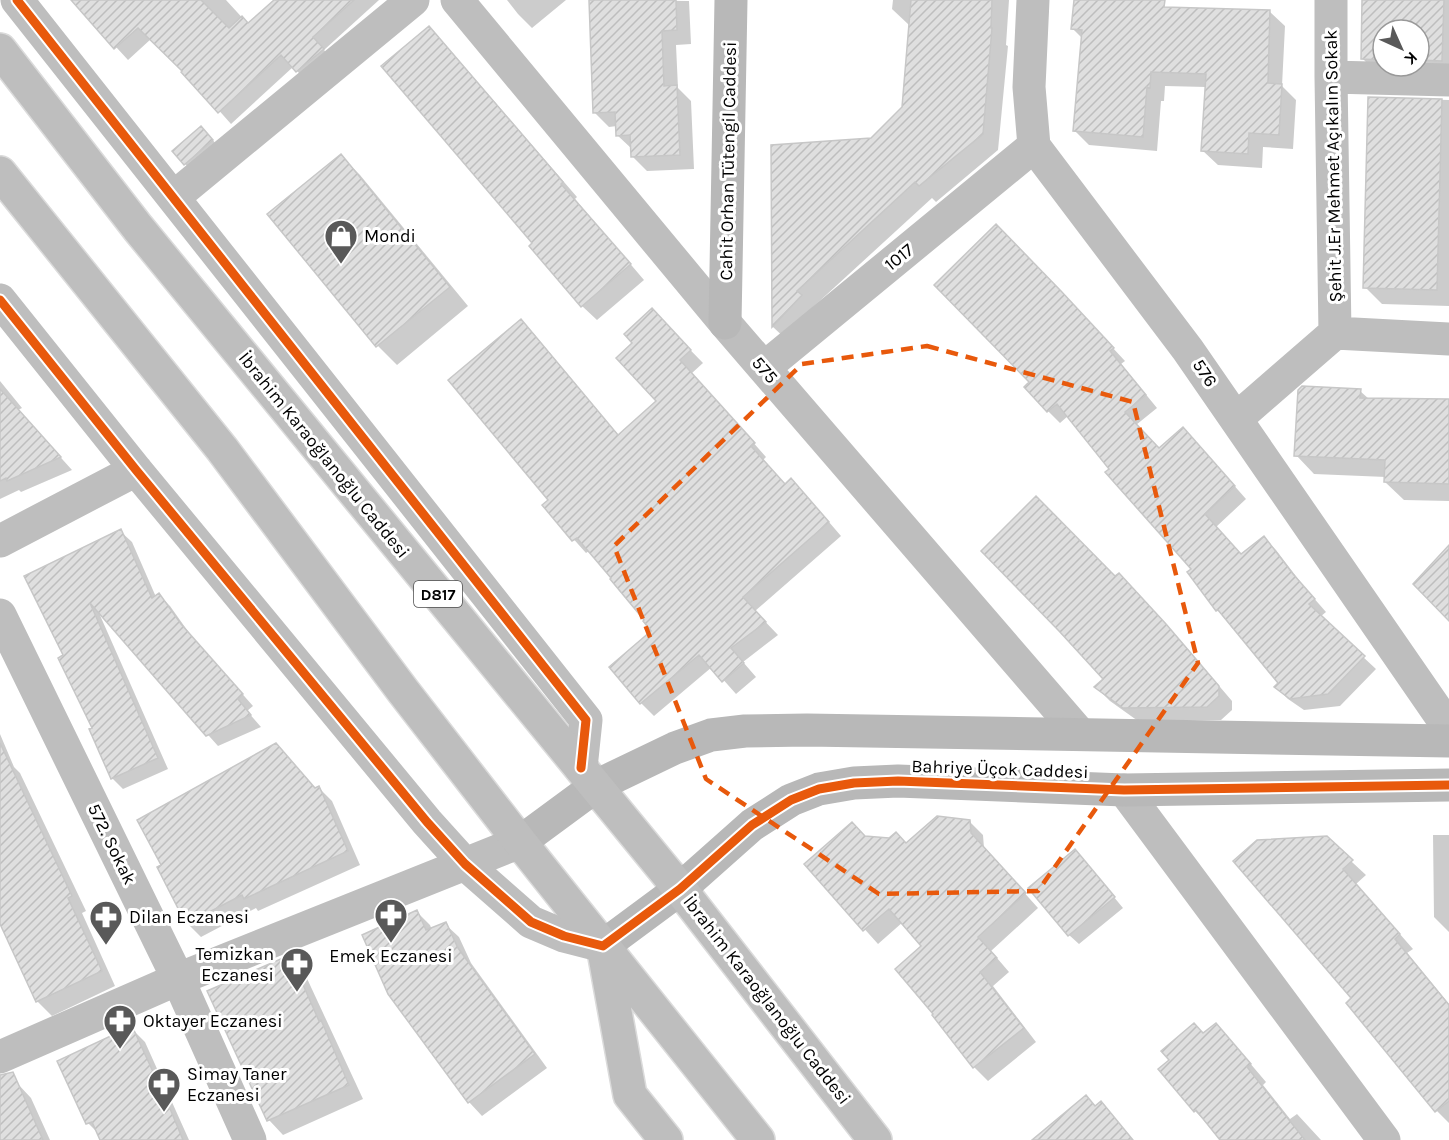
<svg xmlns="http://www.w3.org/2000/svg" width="1449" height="1140" font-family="Karla,sans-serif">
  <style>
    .shadow { fill: #0003; fill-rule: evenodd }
    .building { fill: url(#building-hatch); stroke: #c7c7c7; stroke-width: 1.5 }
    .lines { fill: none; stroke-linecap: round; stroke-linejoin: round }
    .highway-casing { stroke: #dbdbdb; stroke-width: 36 }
    .street { stroke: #bebebe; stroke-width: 33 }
    .secondary { stroke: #b8b8b8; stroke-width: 33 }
    .highway { stroke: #bebebe; stroke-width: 33 }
    .cycleway-casing { stroke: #fff; stroke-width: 13 }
    .cycleway { stroke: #e8590c; stroke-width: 9 }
    .marked { fill: none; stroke: #e8590c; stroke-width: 4.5; stroke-dasharray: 12 8; stroke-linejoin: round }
    .labels { text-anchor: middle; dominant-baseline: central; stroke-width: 6; stroke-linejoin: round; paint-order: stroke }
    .shield { fill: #fff; stroke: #4c4c4c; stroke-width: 1.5 }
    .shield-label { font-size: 16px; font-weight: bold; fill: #000 }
    .street-label { font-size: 18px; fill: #000; stroke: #fff }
    .poi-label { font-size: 18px; fill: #000; stroke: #fff; text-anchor: start }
  </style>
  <defs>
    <pattern id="building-hatch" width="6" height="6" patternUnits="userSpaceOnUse" patternTransform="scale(1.5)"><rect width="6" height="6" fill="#dfdfdf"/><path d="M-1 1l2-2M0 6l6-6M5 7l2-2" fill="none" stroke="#bebebe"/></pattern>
  </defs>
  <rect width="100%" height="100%" fill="#fff"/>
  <!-- shadow -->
  <path class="shadow" d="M73 0H226L248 24 276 0H379L324 50 335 62 309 83 293 67 231 124 184 71 151 39 128 60Z
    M507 0H566L532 28 518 14Z
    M590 0 689 1 691 44 676 45 678 88 691 101 694 169 647 171 632 156V149L617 135V126L609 127 594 112Z
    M893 0H1009L1006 45 1008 46 998 150 936 202 932 198 812 308 789 342 773 327 772 147 872 140 904 108 910 25H909L892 9Z
    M1075 0H1130V7L1270 12 1285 26 1282 86 1296 100 1293 149 1263 147 1262 168 1218 165 1203 151 1206 87 1165 86 1164 101H1161L1157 151 1089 145 1074 130 1083 39 1073 29Z
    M1364 0H1449V77L1379 75 1362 58ZM1383 30H1419V66H1383Z
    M443 42 577 197 575 199 644 280 597 320 582 306 534 244Z
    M1369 98 1449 100V306L1382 304 1365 287Z
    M211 138 222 151 194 173 185 164Z
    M341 156 360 175 468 306 397 365 378 346 269 214Z
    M1073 305 1125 361 1121 364 1157 408 1136 425 1159 450 1195 441 1246 499 1216 527 1242 555 1264 538 1276 550 1305 588 1326 612 1320 617 1376 669 1340 706 1304 710 1288 699 1276 687 1280 683 1230 622 1218 610 1189 572 1193 569 1068 416 1060 423 1048 411 1031 382Z
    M521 321 534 334 619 436 659 401 664 323 703 363 692 373 766 457 763 460 785 485 804 493 841 536 755 611 778 635 743 662 756 677 736 694 712 667 654 716 641 703 611 667 653 631 589 551 586 553 544 506 550 500Z
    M0 381 22 408 18 410 72 470 21 492 19 490 0 499Z
    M1360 391 1369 399 1449 401V501L1404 500 1385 482 1386 477 1314 474 1296 455Z
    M120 531 132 542 156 597 159 595 170 606 192 637 253 706 247 711 261 727 218 746 99 613 168 769 123 789 112 778 65 656Z
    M1116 578 1180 640 1232 701V710L1221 720 1138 721 1110 701 1096 687 1105 680Z
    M0 734 14 767 20 773 86 911 82 913 115 986 52 1016 37 1001 0 922Z
    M319 788 332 801 360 865 258 911 256 908 201 937 187 923 316 789Z
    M969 821 983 835 984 848 1038 908 991 951 1009 972 993 986 1036 1042 988 1081 974 1067 934 1015 924 947 903 922 878 944 806 864 866 837 906 844Z
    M1433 835H1449V932L1434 917Z
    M1326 838 1366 875 1356 884 1413 949 1407 953 1449 1004V1123L1437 1111 1348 1003 1354 998Z
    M1084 861 1123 908 1079 944 1069 935Z
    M417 912 430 925 432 930 445 924 459 937 471 963 547 1068 482 1116 469 1102Z
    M290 957 304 972 363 1099 283 1135 269 1120Z
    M1216 1025 1232 1042 1266 1082 1263 1085 1290 1119 1297 1114 1321 1140H1222L1195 1111 1204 1035Z
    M131 1028 145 1042 189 1140H101L99 1134 88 1123 59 1062Z
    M17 1083 31 1098 50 1140H0V1091Z"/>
  <!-- building -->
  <path class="building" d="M71 0H201L229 28 242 16 248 23 274 0H354L313 37 324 49 296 72 281 55 218 113 181 72 182 71 138 28 114 49Z
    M589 0H676L677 30 662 31 664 86 677 85 680 155 631 157 630 135 616 136 615 112 593 113Z
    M911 0H992L991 28H992L983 134 919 186 915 182 797 291 802 295 772 327 771 145 871 138 902 107Z
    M1074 0H1165L1164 7 1270 10 1268 83 1282 84 1279 135 1249 133 1248 154 1201 151 1206 74 1151 72 1150 88 1147 87 1143 137 1073 131 1082 30 1071 29Z
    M1362 0H1444L1442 61 1419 60V30H1383V60L1361 59Z
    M429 26 563 182 561 184 631 264 581 307 529 246 532 243 381 66Z
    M1368 97 1442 99 1437 290 1363 288Z
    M201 126 213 140 184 165 172 151Z
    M341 154 450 287 376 347 267 214Z
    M996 224 1061 291 1114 348 1110 351 1146 395 1125 412 1159 448 1183 427 1235 486 1205 514 1241 554 1264 536 1293 574 1315 599 1309 604 1365 656 1328 694 1290 699 1274 687 1278 683 1218 610 1216 611 1187 572 1191 569 1105 472 1109 469 1057 404 1047 412 1024 387 1029 382 934 285Z
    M652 308 691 350 680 360 755 443 751 446 785 484 791 478 829 522 743 597 766 622 731 648 744 663 722 682 699 655 640 704 609 667 651 631 643 621 644 620 610 579 611 578 577 538 572 541 542 505 548 500 448 380 521 319 618 435 656 401 616 358 632 343 624 334Z
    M1302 386 1361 389 1360 398 1449 399V484L1384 482 1385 460 1294 456 1298 390Z
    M0 389 61 457 7 481 6 478 0 481Z
    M1036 496 1115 576 1119 573 1166 624 1219 686V696L1207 707 1123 708 1094 687 1103 679 1059 631 981 551Z
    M121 529 152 598 159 593 181 624 243 694 238 699 251 715 206 736 90 603 158 758 111 779 89 729 92 728 58 658 63 655 24 576Z
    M1449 545V621L1413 584Z
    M0 743 72 896 68 898 102 971 36 1002 0 924Z
    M276 743 315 788 319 786 348 851 244 899 242 895 186 924 157 867 161 865 137 820Z
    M937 816 970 820 971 833 1026 893 978 937 997 958 980 972 1024 1028 973 1068 932 1015 933 1014 895 969 921 946 889 909 863 931 804 864 852 822 865 836 889 838 896 832 906 843Z
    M1327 836 1353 860 1343 869 1400 934 1395 939 1449 1005V1101L1435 1112 1346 1003 1351 998 1233 861 1257 840Z
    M1075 849 1115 897 1068 936 1028 888Z
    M417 910 426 930 446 922 458 948 535 1054 468 1103 388 994 362 935Z
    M290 955 319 1021 321 1020 349 1085 267 1121 207 991Z
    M1194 1023 1203 1033 1216 1023 1251 1064 1247 1067 1305 1140H1220L1196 1110 1194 1112 1158 1069 1169 1060 1161 1051Z
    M132 1026 171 1111 183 1140H100L92 1122 86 1124 57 1061Z
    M13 1072 43 1140H0V1075Z
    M1086 1095 1095 1106 1101 1101 1133 1140H1032Z"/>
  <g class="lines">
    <!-- highway casing -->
    <g class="highway-casing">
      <path id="highway" d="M0 50 138 228 680 889 875 1140
        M0 173 222 449 403 691 520 842 758 1140
        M604 951 630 1095 666 1140"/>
    </g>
    <!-- street -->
    <path class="street" d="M17 0 586 720 581 768
      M457 0 725 323 1080 734
      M1033 0 1029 87 1034 146 1188 350 1449 728
      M1331 0V77L1335 333
      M1331 77 1449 80
      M174 197 413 0
      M0 300 136 470 427 822 465 864 531 922 564 936 603 946
      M764 368 1034 146
      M1236 419 1335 333 1449 339
      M0 541 136 470
      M0 615 178 979 250 1140
      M1124 790 1384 1140
      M0 1057 178 979 520 842"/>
    <!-- secondary -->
    <path class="secondary" d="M725 323 731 0
      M520 842 596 786 675 748 711 735 745 731 807 730 1449 741
      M603 946 680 889 752 825 791 800 819 789 854 783 898 781 1124 790 1449 785"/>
    <!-- highway -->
    <use href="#highway" class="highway"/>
    <!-- cycleway casing -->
    <g class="cycleway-casing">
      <path id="cycleway" d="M17 0 586 720 581 768
        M0 300 136 470 427 822 465 864 531 922 564 936 603 946 680 889 752 825 791 800 819 789 854 783 898 781 1124 790 1449 785"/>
    </g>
    <!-- cycleway -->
    <use href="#cycleway" class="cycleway"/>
  </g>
  <!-- marked area -->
  <path class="marked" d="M927 346 1133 402 1198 663 1038 891 879 894 706 779 614 546 802 364Z"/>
  <!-- icons -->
  <defs>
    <g id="shop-pin" transform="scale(1.725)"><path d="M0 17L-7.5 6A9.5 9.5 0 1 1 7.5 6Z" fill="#595959" stroke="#fff"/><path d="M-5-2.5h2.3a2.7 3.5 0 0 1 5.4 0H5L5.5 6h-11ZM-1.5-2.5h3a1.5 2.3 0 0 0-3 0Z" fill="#fff"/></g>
    <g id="pharmacy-pin" transform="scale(1.725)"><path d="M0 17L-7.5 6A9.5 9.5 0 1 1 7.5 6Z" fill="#595959" stroke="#fff"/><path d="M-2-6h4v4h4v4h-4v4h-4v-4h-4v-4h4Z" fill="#fff"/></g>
  </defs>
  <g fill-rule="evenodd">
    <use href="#shop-pin" x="341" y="236"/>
    <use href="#pharmacy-pin" x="391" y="915"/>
    <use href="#pharmacy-pin" x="106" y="917"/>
    <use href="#pharmacy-pin" x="297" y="964"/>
    <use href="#pharmacy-pin" x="120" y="1021"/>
    <use href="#pharmacy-pin" x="164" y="1084"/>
  </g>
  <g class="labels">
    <!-- shield labels -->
    <rect class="shield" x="414" y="581" width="48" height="26" rx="4.5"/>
    <g class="shield-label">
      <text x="438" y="594">D817</text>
    </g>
    <!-- street labels -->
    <g class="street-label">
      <text transform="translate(728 161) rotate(-89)">Cahit Orhan Tütengil Caddesi</text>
      <text transform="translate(1333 166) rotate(-91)">Şehit J.Er Mehmet Açıkalın Sokak</text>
      <text transform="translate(899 257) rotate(-39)">1017</text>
      <text transform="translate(765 370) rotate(49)">575</text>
      <text transform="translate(1205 373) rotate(56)">576</text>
      <text transform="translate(324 455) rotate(51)">İbrahim Karaoğlanoğlu Caddesi</text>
      <text transform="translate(1000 769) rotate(2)">Bahriye Üçok Caddesi</text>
      <text transform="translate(112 844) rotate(64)">572. Sokak</text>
      <text transform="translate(767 1000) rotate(52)">İbrahim Karaoğlanoğlu Caddesi</text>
    </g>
    <!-- poi labels -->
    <g class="poi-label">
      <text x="364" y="236">Mondi</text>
      <text x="129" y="917">Dilan Eczanesi</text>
      <text x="274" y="954" text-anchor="end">Temizkan<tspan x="274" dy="21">Eczanesi</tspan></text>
      <text x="391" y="956" text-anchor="middle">Emek Eczanesi</text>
      <text x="143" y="1021">Oktayer Eczanesi</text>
      <text x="187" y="1074">Simay Taner<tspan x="187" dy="21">Eczanesi</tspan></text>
    </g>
  </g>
  <!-- north arrow -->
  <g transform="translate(1401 48) rotate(135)"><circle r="28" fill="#ffffff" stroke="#999999" stroke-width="1.5"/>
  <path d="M0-4.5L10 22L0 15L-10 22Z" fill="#595959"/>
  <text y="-9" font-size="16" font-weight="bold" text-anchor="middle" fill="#000000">K</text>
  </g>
</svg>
